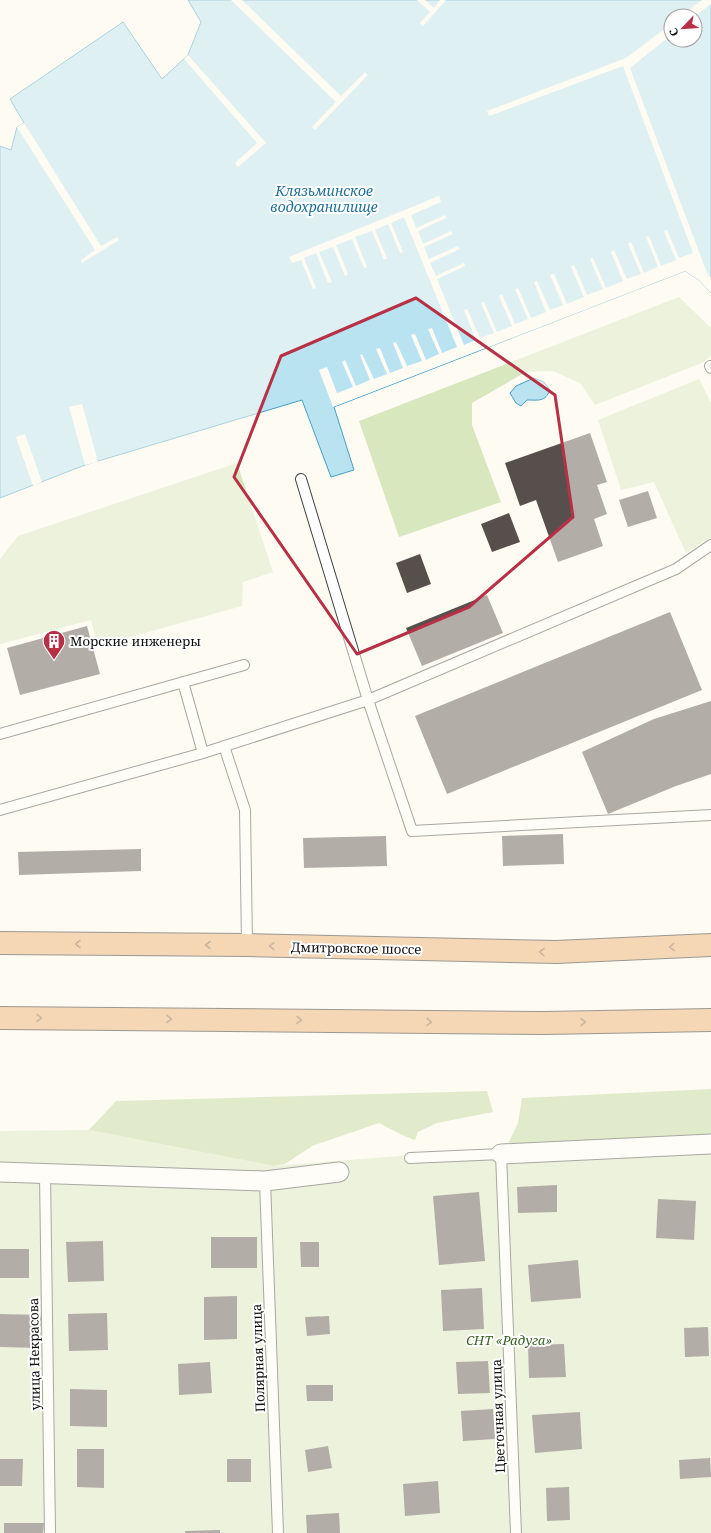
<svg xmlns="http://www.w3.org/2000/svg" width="711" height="1533" font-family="'Noto Serif',serif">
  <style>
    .green { fill: #d8e7be }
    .forest { fill: #bed79e }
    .water { fill: #bae3f2; stroke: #46a0c5; fill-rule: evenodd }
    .pier { fill: #fefbf3 }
    .building { fill: #574f4c }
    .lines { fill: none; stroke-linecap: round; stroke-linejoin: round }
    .service-casing { stroke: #424242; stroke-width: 12 }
    .minor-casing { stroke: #424242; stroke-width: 21 }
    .trunk-casing { stroke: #202020; stroke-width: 24 }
    .service { stroke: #fff; stroke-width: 10 }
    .minor { stroke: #fff; stroke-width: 19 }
    .trunk { stroke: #ecab6b; stroke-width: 22 }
    .oneway { stroke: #896542 }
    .marked { fill: none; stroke: #b73045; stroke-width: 3; stroke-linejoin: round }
    .labels { text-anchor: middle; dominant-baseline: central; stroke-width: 4; stroke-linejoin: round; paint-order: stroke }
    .poi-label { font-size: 13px; fill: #0f0f0f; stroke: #fff; text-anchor: start }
    .street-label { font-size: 13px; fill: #0f0f0f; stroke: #fff }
    .park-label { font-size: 13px; font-style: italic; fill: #386323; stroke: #fff }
    .water-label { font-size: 14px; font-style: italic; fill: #20729a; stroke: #fff }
  </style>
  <rect width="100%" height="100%" fill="#fefbf3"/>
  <!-- green -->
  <path class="green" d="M679 297 711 328V355L704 362 595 405 580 383 553 371 526 372 472 403V425L501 502 399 537 359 421Z
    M699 379 711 403V537L686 553 654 482 621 490 598 420Z
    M237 463 273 572 243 582 242 606 98 646 91 620 0 644V559L18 536Z
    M89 1130 274 1166 487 1149 711 1137V1533H0V1131Z"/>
  <!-- forest -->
  <path class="forest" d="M711 1089V1137L506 1148 518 1123 522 1098Z
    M487 1091 493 1112 437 1123 418 1132 415 1140 402 1135 379 1123 312 1146 285 1164 274 1166 89 1130 116 1101Z"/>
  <!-- water -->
  <path class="water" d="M188 0H711V293L699 280 685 271 334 407 354 470 331 477 302 400 85 465 0 498V146L11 150 17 127 24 123 10 99 123 22 162 79 188 55 201 22ZM671 16H695V40H671Z
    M534 378 544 382 550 390C545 402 539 400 527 400L521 406 516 403 510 393 516 386Z"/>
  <!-- pier -->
  <path class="pier" d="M231 0H242L341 96 365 72 368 75 315 130 312 127 336 102Z
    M417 0H425L434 8 440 0H446L423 26 420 23 430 12Z
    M702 0H711V4L695 16H681Z
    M671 24V35L630 68 707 273 711 278V293L699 280 685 271 333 407 319 370 327 367 337 393 353 387 342 362 345 360 356 386 370 380 360 355 362 354 374 379 387 374 376 349 380 348 390 373 403 368 393 343 396 342 407 366 422 361 411 335 415 334 426 360 439 354 428 329 432 328 442 353 457 347 404 217 391 223 403 252 400 253 388 224 375 230 387 258 384 260 372 231 355 237 367 267 364 268 352 239 336 245 348 274 345 276 333 247 319 252 332 282 328 283 316 253 304 258 316 288 313 289 301 260 292 263 289 257 439 196 441 202 411 215 416 228 445 215 446 218 418 231 423 244 451 231 453 234 424 247 429 259 458 246 460 249 430 263 436 276 464 263 465 266 437 279 464 345 476 340 464 310 467 309 480 338 494 333 481 303 484 302 497 332 512 326 499 296 502 294 515 324 528 319 515 289 518 288 531 318 546 312 534 282 537 281 550 310 563 305 550 275 554 274 567 304 584 297 571 267 574 265 587 295 603 289 590 259 593 258 606 288 623 281 611 252 614 250 627 279 641 274 628 244 631 242 644 273 658 267 646 237 649 236 661 266 676 260 664 231 667 230 679 258 693 253 623 66 489 116 487 111 626 58Z
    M188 55 266 143 238 167 235 163 257 143 184 59Z
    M24 123 101 246 117 237 119 240 82 263 81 260 95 250 17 127Z
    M82 404 98 462 85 465 69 407Z
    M25 434 42 482 33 486 16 437Z"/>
  <!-- building -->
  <path class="building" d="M590 433 607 482 597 485 607 514 594 519 603 546 558 562 536 500 520 506 505 463Z
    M648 491 657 518 628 527 619 500Z
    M509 513 520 542 492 552 481 524Z
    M420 554 431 584 407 593 396 563Z
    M487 595 503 633 422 666 406 628Z
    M670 612 702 690 447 794 415 716Z
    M87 626 100 674 20 695 7 648Z
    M711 701V774L676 786 608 814 582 752 654 719Z
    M563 834 564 864 503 866 502 836Z
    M386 836 387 866 304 868 303 838Z
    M141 849V871L19 875 18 852Z
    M557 1185V1212L518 1213 517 1187Z
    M479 1192 485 1261 439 1265 433 1196Z
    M658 1199 696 1201 694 1240 656 1238Z
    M211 1237H257V1268H211Z
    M103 1241 104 1281 68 1282 66 1242Z
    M300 1242H319V1267H301Z
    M0 1249H29V1278H0Z
    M578 1260 581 1298 531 1302 528 1265Z
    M482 1288 484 1329 443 1331 441 1290Z
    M237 1296V1339L204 1340V1297Z
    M107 1313 108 1350 69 1351 68 1314Z
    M0 1314 41 1315 40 1348 0 1347Z
    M329 1316 330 1334 307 1336 305 1317Z
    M708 1327 709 1356 685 1357 684 1328Z
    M564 1344 566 1377 529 1378 528 1345Z
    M488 1361 490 1393 458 1394 456 1362Z
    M210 1362 212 1393 179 1395 178 1364Z
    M306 1385H333V1401H307Z
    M70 1389 107 1390V1427L70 1426Z
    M493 1409 495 1439 463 1441 461 1411Z
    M580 1412 582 1449 535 1453 532 1415Z
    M328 1446 332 1468 308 1472 305 1450Z
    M77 1449H104V1488L77 1487Z
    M710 1458 711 1477 680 1479 679 1460Z
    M0 1459H23L22 1486H0Z
    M227 1459H251V1482H227Z
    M438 1481 440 1513 405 1516 403 1484Z
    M569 1487 570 1520 547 1521 546 1488Z
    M339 1513 340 1533H307L306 1515Z
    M4 1523H44L43 1533H4Z
    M220 1530V1533H185V1531Z"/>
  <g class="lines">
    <!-- service casing -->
    <g class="service-casing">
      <path id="service" d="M710 366 711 368
        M711 545 676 569 368 700 412 831 711 815
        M0 734 244 665
        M224 746 245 810 247 945
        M203 753 368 700 301 479
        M0 810 203 753 183 682
        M410 1158 501 1154 516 1533
        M45 1174 50 1533
        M265 1181 278 1533"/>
    </g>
    <!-- minor casing -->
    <g class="minor-casing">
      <path id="minor" d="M501 1154 711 1144
        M0 1172 265 1181 339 1172"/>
    </g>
    <!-- trunk casing -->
    <g class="trunk-casing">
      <path id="trunk" d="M0 943 247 945 556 952 711 945
        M0 1018 544 1023 711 1020"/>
    </g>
    <!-- service -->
    <use href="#service" class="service"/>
    <!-- minor -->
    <use href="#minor" class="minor"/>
    <!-- trunk -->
    <use href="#trunk" class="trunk"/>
  </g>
  <!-- one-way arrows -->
  <defs><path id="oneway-chevron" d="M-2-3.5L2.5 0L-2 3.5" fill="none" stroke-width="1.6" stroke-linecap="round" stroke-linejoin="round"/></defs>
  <g class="oneway">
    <use href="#oneway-chevron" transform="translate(78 944) rotate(-180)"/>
    <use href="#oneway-chevron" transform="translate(208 945) rotate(-180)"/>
    <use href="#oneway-chevron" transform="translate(272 946) rotate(-179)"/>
    <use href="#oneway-chevron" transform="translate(672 947) rotate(177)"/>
    <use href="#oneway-chevron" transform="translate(542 952) rotate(-179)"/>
    <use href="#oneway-chevron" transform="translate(39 1018) rotate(1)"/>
    <use href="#oneway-chevron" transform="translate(169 1019) rotate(1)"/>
    <use href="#oneway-chevron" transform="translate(299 1020) rotate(1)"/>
    <use href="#oneway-chevron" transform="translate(429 1022) rotate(1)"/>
    <use href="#oneway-chevron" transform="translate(583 1022) rotate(-1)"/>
  </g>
  <!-- marked area -->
  <path d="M0 0H711V1533H0ZM416 298 555 395 573 517 469 607 357 654 234 477 281 356Z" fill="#fefbf3" fill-opacity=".55" fill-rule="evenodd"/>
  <path class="marked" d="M416 298 555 395 573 517 469 607 357 654 234 477 281 356Z"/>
  <!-- icons -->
  <defs>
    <g id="building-pin" transform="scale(1.15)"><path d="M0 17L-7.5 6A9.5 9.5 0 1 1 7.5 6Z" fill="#b73045" stroke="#fff"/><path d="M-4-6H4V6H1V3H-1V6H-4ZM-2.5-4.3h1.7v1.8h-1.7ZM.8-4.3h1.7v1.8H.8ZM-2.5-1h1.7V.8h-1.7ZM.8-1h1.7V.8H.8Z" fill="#fff"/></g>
  </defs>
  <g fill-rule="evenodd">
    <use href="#building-pin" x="54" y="641"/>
  </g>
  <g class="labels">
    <!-- poi labels -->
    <g class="poi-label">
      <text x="70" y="641">Морские инженеры</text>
    </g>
    <!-- street labels -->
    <g class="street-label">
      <text transform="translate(356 948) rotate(1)">Дмитровское шоссе</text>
      <text transform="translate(34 1354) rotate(-91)">улица Некрасова</text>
      <text transform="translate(258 1358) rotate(-92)">Полярная улица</text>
      <text transform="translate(498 1416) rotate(-92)">Цветочная улица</text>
    </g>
    <!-- park labels -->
    <g class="park-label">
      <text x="509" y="1340">СНТ «Радуга»</text>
    </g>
    <!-- water labels -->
    <g class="water-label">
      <text x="324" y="190">Клязьминское<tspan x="324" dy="16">водохранилище</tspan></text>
    </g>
  </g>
  <!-- north arrow -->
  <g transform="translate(683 28) rotate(245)"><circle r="19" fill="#ffffff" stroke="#9f9f9f"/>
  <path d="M0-3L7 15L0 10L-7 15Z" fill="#b73045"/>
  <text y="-6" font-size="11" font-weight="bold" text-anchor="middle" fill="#0f0f0f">С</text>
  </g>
</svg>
